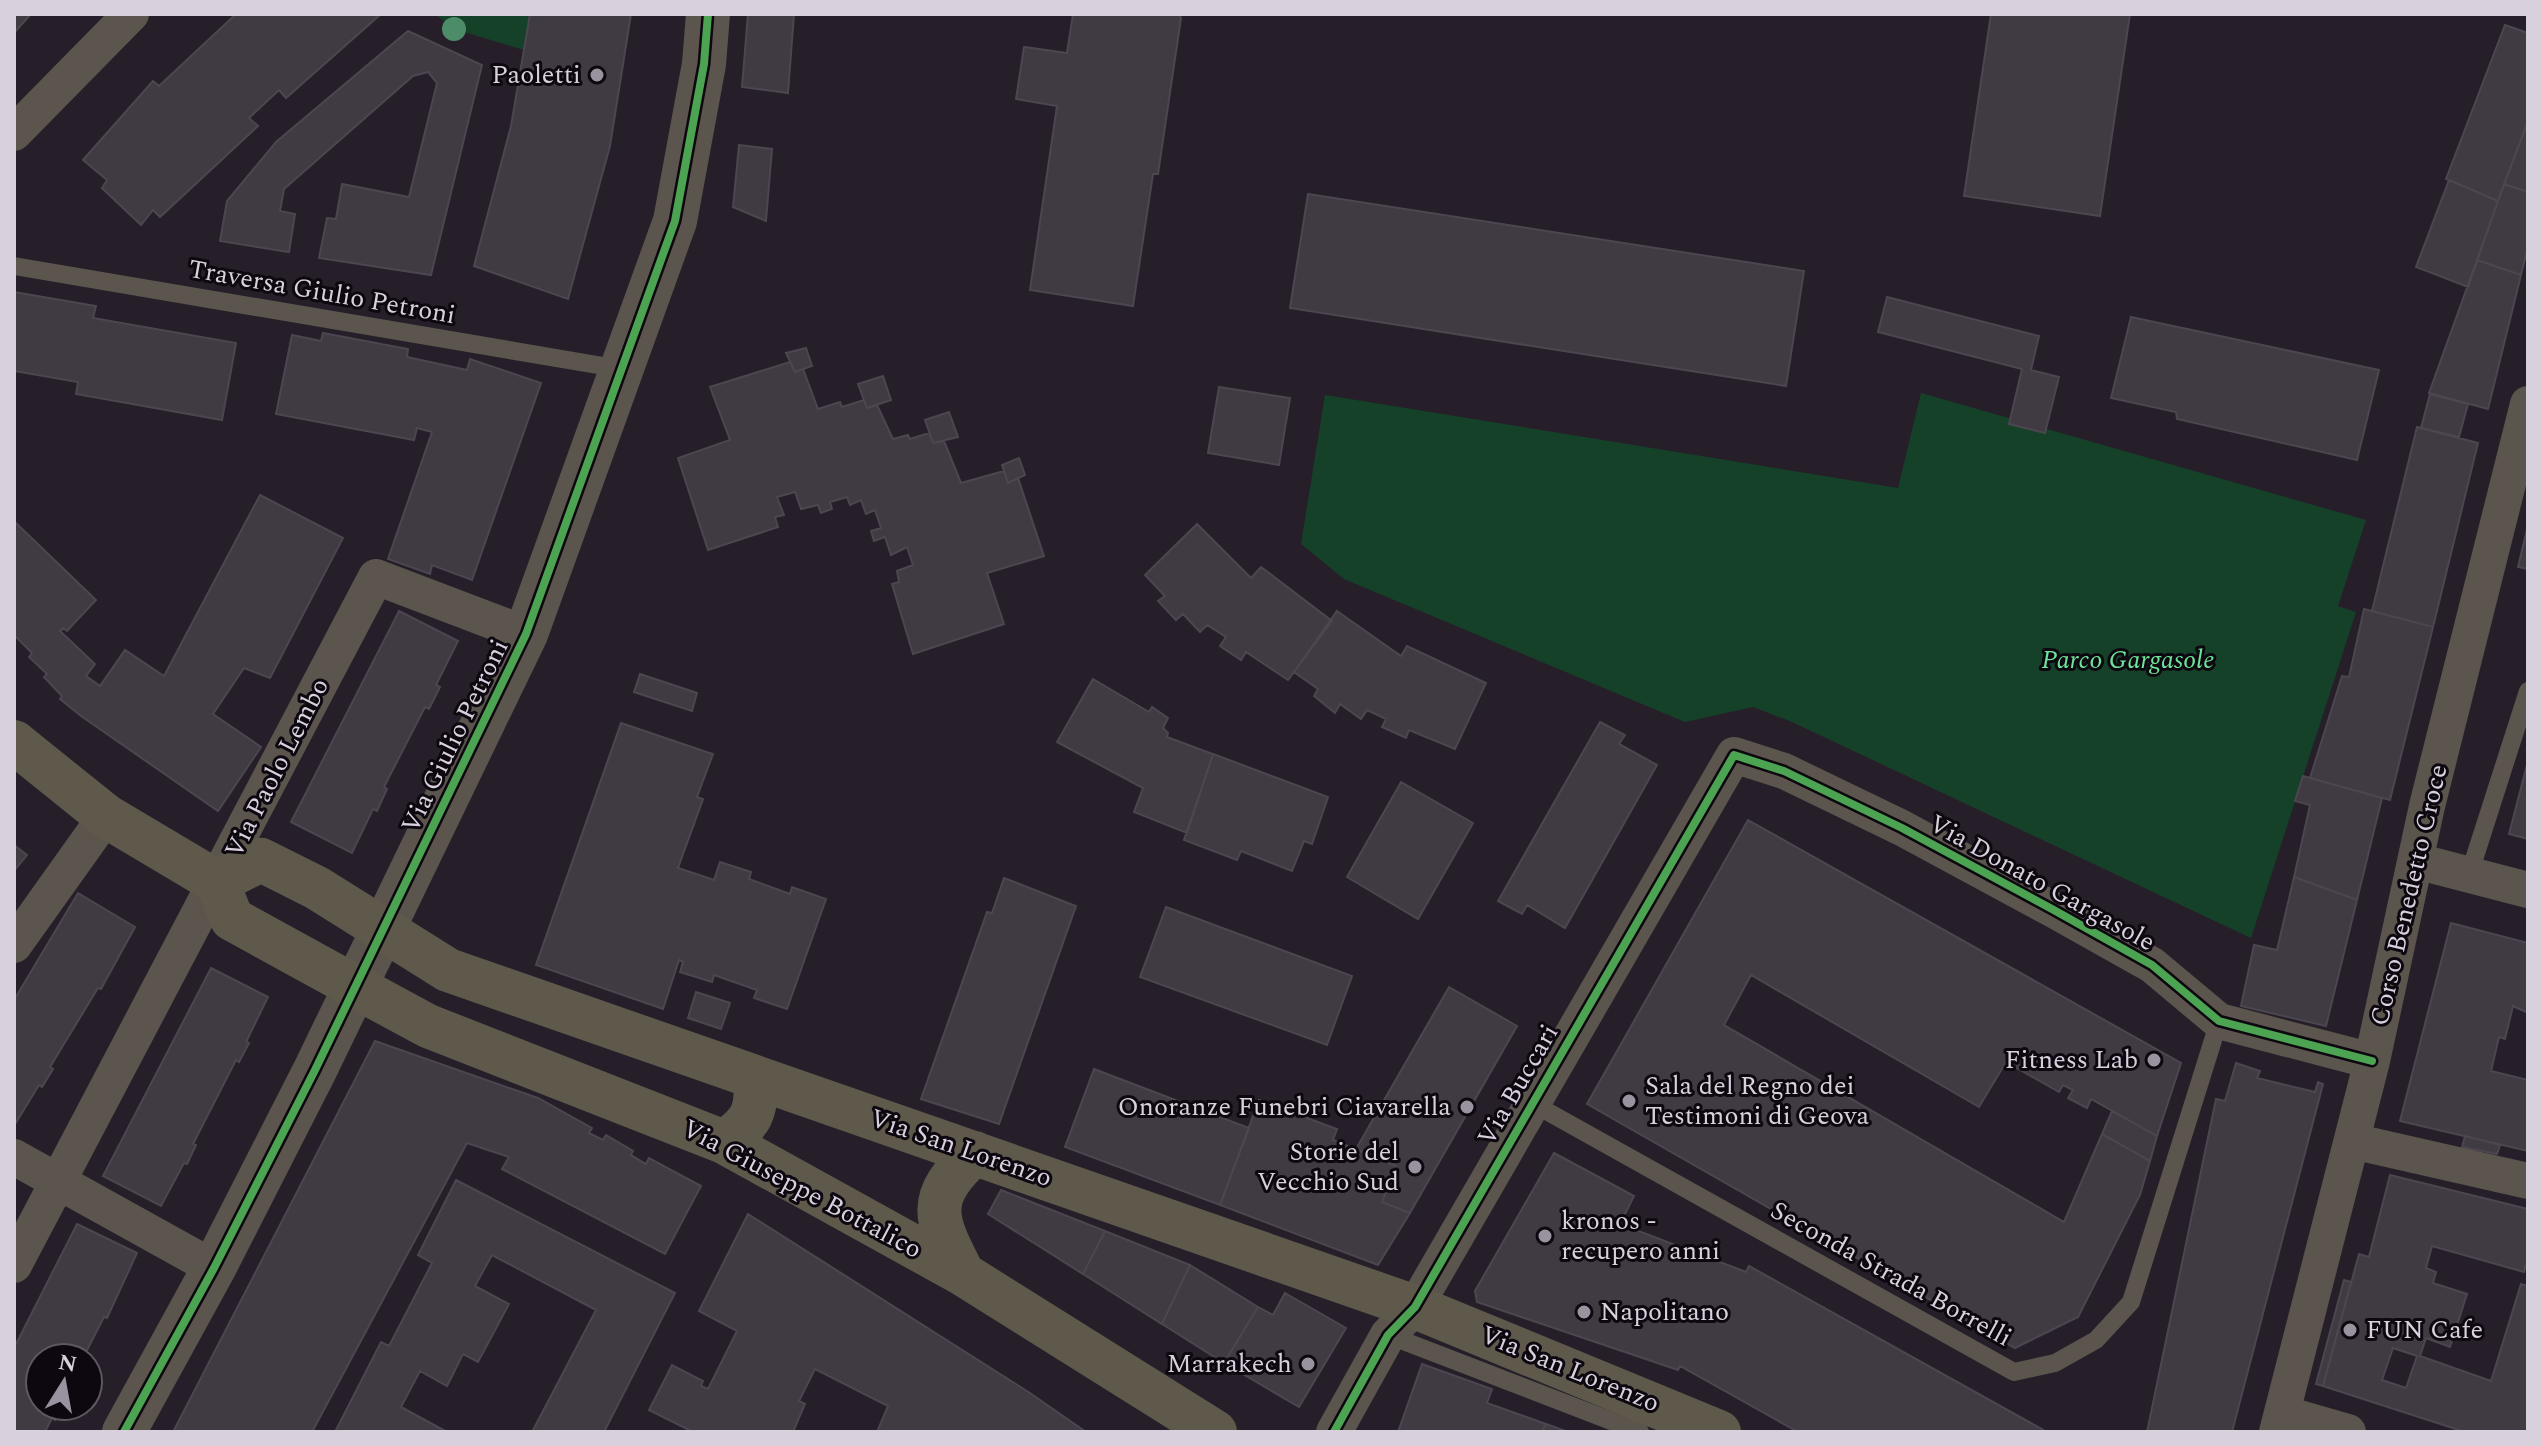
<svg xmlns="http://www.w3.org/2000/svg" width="2542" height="1446" font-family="Spectral,serif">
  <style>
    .green { fill: #164129 }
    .building { fill: #403a43; stroke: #4c4650; stroke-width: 2; fill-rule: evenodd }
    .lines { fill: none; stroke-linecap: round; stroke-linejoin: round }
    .service { stroke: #5b554d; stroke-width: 18 }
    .minor { stroke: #5b554d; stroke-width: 36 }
    .tertiary { stroke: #5b554d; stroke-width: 44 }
    .secondary { stroke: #5f594c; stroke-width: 44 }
    .cycleway-casing { stroke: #0d0810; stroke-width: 13 }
    .cycleway { stroke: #4ca352; stroke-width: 8 }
    .tree { fill: #4d8c68 }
    .poi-dot { fill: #9a929f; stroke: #0d0810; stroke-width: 3 }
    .labels { text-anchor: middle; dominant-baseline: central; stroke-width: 6; stroke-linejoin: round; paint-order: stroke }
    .poi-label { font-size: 26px; fill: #d9d0de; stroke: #0d0810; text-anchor: end }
    .street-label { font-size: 26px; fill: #d9d0de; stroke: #0d0810 }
    .park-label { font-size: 26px; font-style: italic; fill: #6de59a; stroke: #0d0810 }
  </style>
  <rect width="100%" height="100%" fill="#261f2a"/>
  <!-- green -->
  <path class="green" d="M435 14H530L524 50 454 29Z
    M1921 393 2366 520 2338 606 2356 612 2251 938 1792 722 1753 707 1685 722 1344 579 1301 544 1325 395 1898 488Z"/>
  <!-- building -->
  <path class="building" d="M14 14H31L14 33Z
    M236 14H381L286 98 279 90 249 118 258 126 160 217 153 210 141 225 102 188 107 180 83 160 153 81 159 86Z
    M530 14H631L610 146 568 299 474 266 511 126Z
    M748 14H794L788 93 742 87Z
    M1073 14H1178L1181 18 1158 174H1153L1133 306 1030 290 1057 106 1016 99 1024 47 1067 53Z
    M1991 14H2130L2100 216 1964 196Z
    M2505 25 2528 33V121L2498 201 2446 179Z
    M408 31 482 65 431 275 319 258 327 218 336 219 342 184 409 197 437 83 428 72 413 76 284 189 280 211 295 214 289 252 220 241 227 201 276 142Z
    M2528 121V192L2504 184Z
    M739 145 772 149 766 221 733 207Z
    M2449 180 2498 201 2468 287 2416 267Z
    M2504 184 2528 192V246L2521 275 2477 260Z
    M1308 194 1804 271 1786 386 1290 308Z
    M2477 260 2521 275 2488 409 2429 393Z
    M14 292 96 306 93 318 236 343 222 420 76 394 78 382 14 371Z
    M1887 297 2039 336 2031 370 2059 377 2045 433 2009 424 2022 369 1878 332Z
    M2131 317 2379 370 2357 460 2177 419 2176 412 2111 398Z
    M323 333 408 349 407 357 467 370 470 359 541 383 472 580 432 565 430 574 388 559 432 432 417 428 414 440 276 414 292 335 321 341Z
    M806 348 812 366 795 372 786 353Z
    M790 362 795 372 803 369 818 409 840 402 842 407 864 400 867 408 877 405 893 439 908 435 910 439 929 433 933 443 944 441 961 483 1004 471 1008 483 1018 478 1044 556 987 573 1004 624 913 654 892 584 899 582 897 571 913 565 907 547 891 555 885 537 874 541 871 531 881 528 875 510 866 514 861 500 850 505 847 497 830 502 832 509 821 513 818 505 801 509 795 492 777 497 784 515 775 517 778 527 708 550 678 458 730 440 710 387Z
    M883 376 891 400 867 408 858 384Z
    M1219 387 1290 398 1279 465 1208 453Z
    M2430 394 2468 404 2459 437 2421 428Z
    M949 412 958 437 933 443 925 420Z
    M2417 427 2478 443 2433 627 2372 611Z
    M1019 458 1025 475 1008 483 1002 465Z
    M260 495 343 538 270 678 244 668 213 714 261 747 218 811 81 716 60 699 62 696 44 677 47 674 29 657 32 653 14 635V521L96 600 67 631 63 628 60 631 95 664 86 676 100 686 125 650 164 676Z
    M1197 524 1251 578 1261 567 1332 621 1288 680 1246 652 1241 660 1220 646 1226 637 1207 625 1200 632 1183 614 1176 620 1158 601 1165 596 1145 575Z
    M2528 525V569L2518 567Z
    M2364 609 2433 627 2390 800 2310 778 2342 676 2349 677Z
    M399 611 458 641 436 685 440 687 429 709 425 707 384 787 387 789 377 811 373 809 352 853 291 822Z
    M1337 611 1401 656 1407 646 1486 683 1455 749 1409 730 1406 738 1382 727 1386 719 1367 710 1361 719 1340 704 1335 713 1314 696 1318 689 1294 672Z
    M640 674 697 693 692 711 634 692Z
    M1093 679 1149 712 1152 707 1168 718 1163 728 1168 733 1167 737 1213 754 1187 833 1134 812 1143 788 1057 742Z
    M1600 722 1625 735 1619 744 1657 765 1565 928 1527 905 1522 914 1498 901Z
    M621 723 713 754 697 797 703 799 678 868 714 880 720 862 751 872 749 879 790 894 792 887 826 899 787 1009 754 998 757 990 714 975 712 982 680 972 683 962 679 960 663 1009 536 965Z
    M1213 754 1328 797 1312 844 1304 841 1292 871 1241 851 1237 860 1184 840Z
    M2528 761V839L2509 834Z
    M2303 776 2382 798 2357 900 2294 877 2310 805 2295 801Z
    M1401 782 1473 823 1418 919 1347 877Z
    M1748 820 2181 1063 2157 1136 2091 1099 2087 1108 2068 1098 2073 1090 2063 1085 2059 1092 2006 1062 1979 1107 1751 975 1724 1025 2064 1222 2102 1134 2150 1161 2140 1195 2078 1317 2015 1348 1587 1104Z
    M14 845 27 855 14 871Z
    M2294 877 2357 900 2326 1026 2241 1006 2254 945 2277 950Z
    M1004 878 1076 906 999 1124 921 1099 987 912 992 913Z
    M78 893 135 927 101 989 98 988 50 1067 53 1069 42 1087 39 1085 14 1126V1000Z
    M1166 907 1352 976 1327 1045 1140 977Z
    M2451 923 2528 943V1013L2513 1006 2505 1039 2499 1037 2491 1071 2528 1080V1151L2400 1121Z
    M211 968 268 997 246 1042 249 1043 239 1062 236 1060 193 1144 196 1145 187 1164 184 1163 161 1206 103 1176Z
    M1449 987 1517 1026 1410 1213 1382 1202 1396 1166 1356 1149Z
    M696 992 730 1003 721 1029 688 1018Z
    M375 1041 538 1098 592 1128 589 1133 603 1140 606 1135 633 1151 631 1155 646 1164 649 1158 701 1186 665 1254 502 1169 509 1157 467 1143 312 1432H173Z
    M2236 1063 2260 1071 2257 1078 2315 1092 2318 1082 2323 1084 2232 1432H2147L2216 1099 2225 1101Z
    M1094 1069 1249 1128 1220 1205 1065 1147Z
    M1259 1100 1337 1129 1333 1140 1396 1166 1382 1202 1410 1213 1378 1265 1220 1205Z
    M2112 1111 2157 1136 2150 1161 2102 1134Z
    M2465 1136 2500 1145 2497 1154 2462 1147Z
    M1554 1153 1634 1196 1620 1224 1746 1272 1749 1266 2047 1432H1798L1680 1366 1678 1370 1477 1302 1475 1291Z
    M2390 1175 2528 1209V1257L2524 1272 2432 1246 2426 1268 2436 1272 2433 1283 2467 1294 2450 1347 2426 1338 2420 1356 2491 1381 2521 1284 2528 1286V1432H2465L2323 1386 2359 1254 2369 1257ZM2393 1348 2417 1356 2406 1388 2382 1380Z
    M456 1180 675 1293 604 1432H532L596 1310 492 1255 475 1286 509 1304 478 1362 463 1354 447 1386 420 1371 401 1407 447 1432H335L381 1342 389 1346 432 1263 418 1255Z
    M1001 1190 1105 1231 1083 1274 988 1214Z
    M748 1214 1030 1393 1086 1432H877L888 1406 815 1369 799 1401 805 1404 793 1432H693L649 1410 672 1365 703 1381 701 1386 708 1389 737 1331 699 1311Z
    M77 1224 137 1253 107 1318 104 1317 83 1358H40V1406H62L55 1420 52 1418 45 1432H14V1348Z
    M1105 1231 1190 1265 1162 1324 1083 1274Z
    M1190 1265 1258 1307 1224 1363 1162 1324Z
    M2344 1280 2351 1282 2323 1386 2316 1384Z
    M1285 1293 1346 1328 1299 1407 1224 1363 1258 1307 1273 1315Z
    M1422 1364 1492 1389 1487 1403 1546 1424 1542 1432H1398Z
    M1546 1424 1568 1432H1542Z"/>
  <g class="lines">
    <!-- service -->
    <path class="service" d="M14 266 621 369
      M2469 875 2528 691
      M1532 1103 2014 1372 2055 1363 2096 1340 2131 1302 2219 1021
      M1388 1335 1640 1432"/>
    <!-- minor -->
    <path class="minor" d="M14 133 131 14
      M2416 861 2528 890
      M14 945 106 816
      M2352 1141 2528 1181
      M14 1157 214 1268
      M14 1265 376 577 526 634
      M2282 1413 2348 1432
      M1334 1432 1388 1335 1415 1307 1734 755 1784 771 1902 828 2052 909 2152 965 2219 1021 2372 1061
      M2277 1432 2372 1061 2427 806 2528 404"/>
    <!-- tertiary -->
    <path class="tertiary" d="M124 1432 214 1268 315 1070 526 634 675 221 704 64 708 14"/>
    <!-- secondary -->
    <path class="secondary" d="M14 742 106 816 217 882
      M217 882 261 860 317 888 448 970 1415 1307 1719 1432
      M217 882 232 919 354 986 428 1026 724 1142 963 1274 1215 1432
      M724 1142C751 1123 758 1113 755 1078
      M963 1274C935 1219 924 1199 975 1153"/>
    <!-- cycleway casing -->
    <g class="cycleway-casing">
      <path id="cycleway" d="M124 1432 214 1268 315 1070 526 634 675 221 704 64 708 14
        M1334 1432 1388 1335 1415 1307 1734 755 1784 771 1902 828 2052 909 2152 965 2219 1021 2372 1061"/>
    </g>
    <!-- cycleway -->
    <use href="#cycleway" class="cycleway"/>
  </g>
  <!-- trees -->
  <circle class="tree" cx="454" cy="29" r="12"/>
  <!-- markers -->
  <g class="poi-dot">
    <circle cx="597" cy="75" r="8"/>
    <circle cx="2154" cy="1060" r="8"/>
    <circle cx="1629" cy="1101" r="8"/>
    <circle cx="1467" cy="1107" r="8"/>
    <circle cx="1415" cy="1167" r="8"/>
    <circle cx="1545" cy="1236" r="8"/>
    <circle cx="1584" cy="1312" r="8"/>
    <circle cx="2350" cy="1330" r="8"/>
    <circle cx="1308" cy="1364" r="8"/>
  </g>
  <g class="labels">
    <!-- poi labels -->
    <g class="poi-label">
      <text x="581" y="75">Paoletti</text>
      <text x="2138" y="1060">Fitness Lab</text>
      <text x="1645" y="1086" text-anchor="start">Sala del Regno dei<tspan x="1645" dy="30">Testimoni di Geova</tspan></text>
      <text x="1451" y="1107">Onoranze Funebri Ciavarella</text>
      <text x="1399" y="1152">Storie del<tspan x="1399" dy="30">Vecchio Sud</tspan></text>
      <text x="1561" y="1221" text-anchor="start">kronos -<tspan x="1561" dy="30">recupero anni</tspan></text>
      <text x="1600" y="1312" text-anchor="start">Napolitano</text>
      <text x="2366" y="1330" text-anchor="start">FUN Cafe</text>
      <text x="1292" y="1364">Marrakech</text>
    </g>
    <!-- street labels -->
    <g class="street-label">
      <text transform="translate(322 292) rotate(10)">Traversa Giulio Petroni</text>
      <text transform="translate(455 736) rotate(-64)">Via Giulio Petroni</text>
      <text transform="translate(277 768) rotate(-63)">Via Paolo Lembo</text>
      <text transform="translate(2042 883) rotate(29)">Via Donato Gargasole</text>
      <text transform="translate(2409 895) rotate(-77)">Corso Benedetto Croce</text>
      <text transform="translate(1518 1085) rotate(-60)">Via Buccari</text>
      <text transform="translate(961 1148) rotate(19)">Via San Lorenzo</text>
      <text transform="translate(802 1189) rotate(28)">Via Giuseppe Bottalico</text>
      <text transform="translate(1891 1274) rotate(29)">Seconda Strada Borrelli</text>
      <text transform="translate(1570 1369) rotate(22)">Via San Lorenzo</text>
    </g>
    <!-- park labels -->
    <g class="park-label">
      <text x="2128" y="660">Parco Gargasole</text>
    </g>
  </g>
  <!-- border -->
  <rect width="2542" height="1446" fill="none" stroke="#d9d0de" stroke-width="32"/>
  <!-- north arrow -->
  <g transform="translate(64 1382) rotate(11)"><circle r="38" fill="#0d0810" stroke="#5f5862" stroke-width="2"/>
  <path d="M0-6L14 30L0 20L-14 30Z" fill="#9a929f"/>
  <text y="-12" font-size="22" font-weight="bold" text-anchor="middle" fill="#d9d0de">N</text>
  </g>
</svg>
